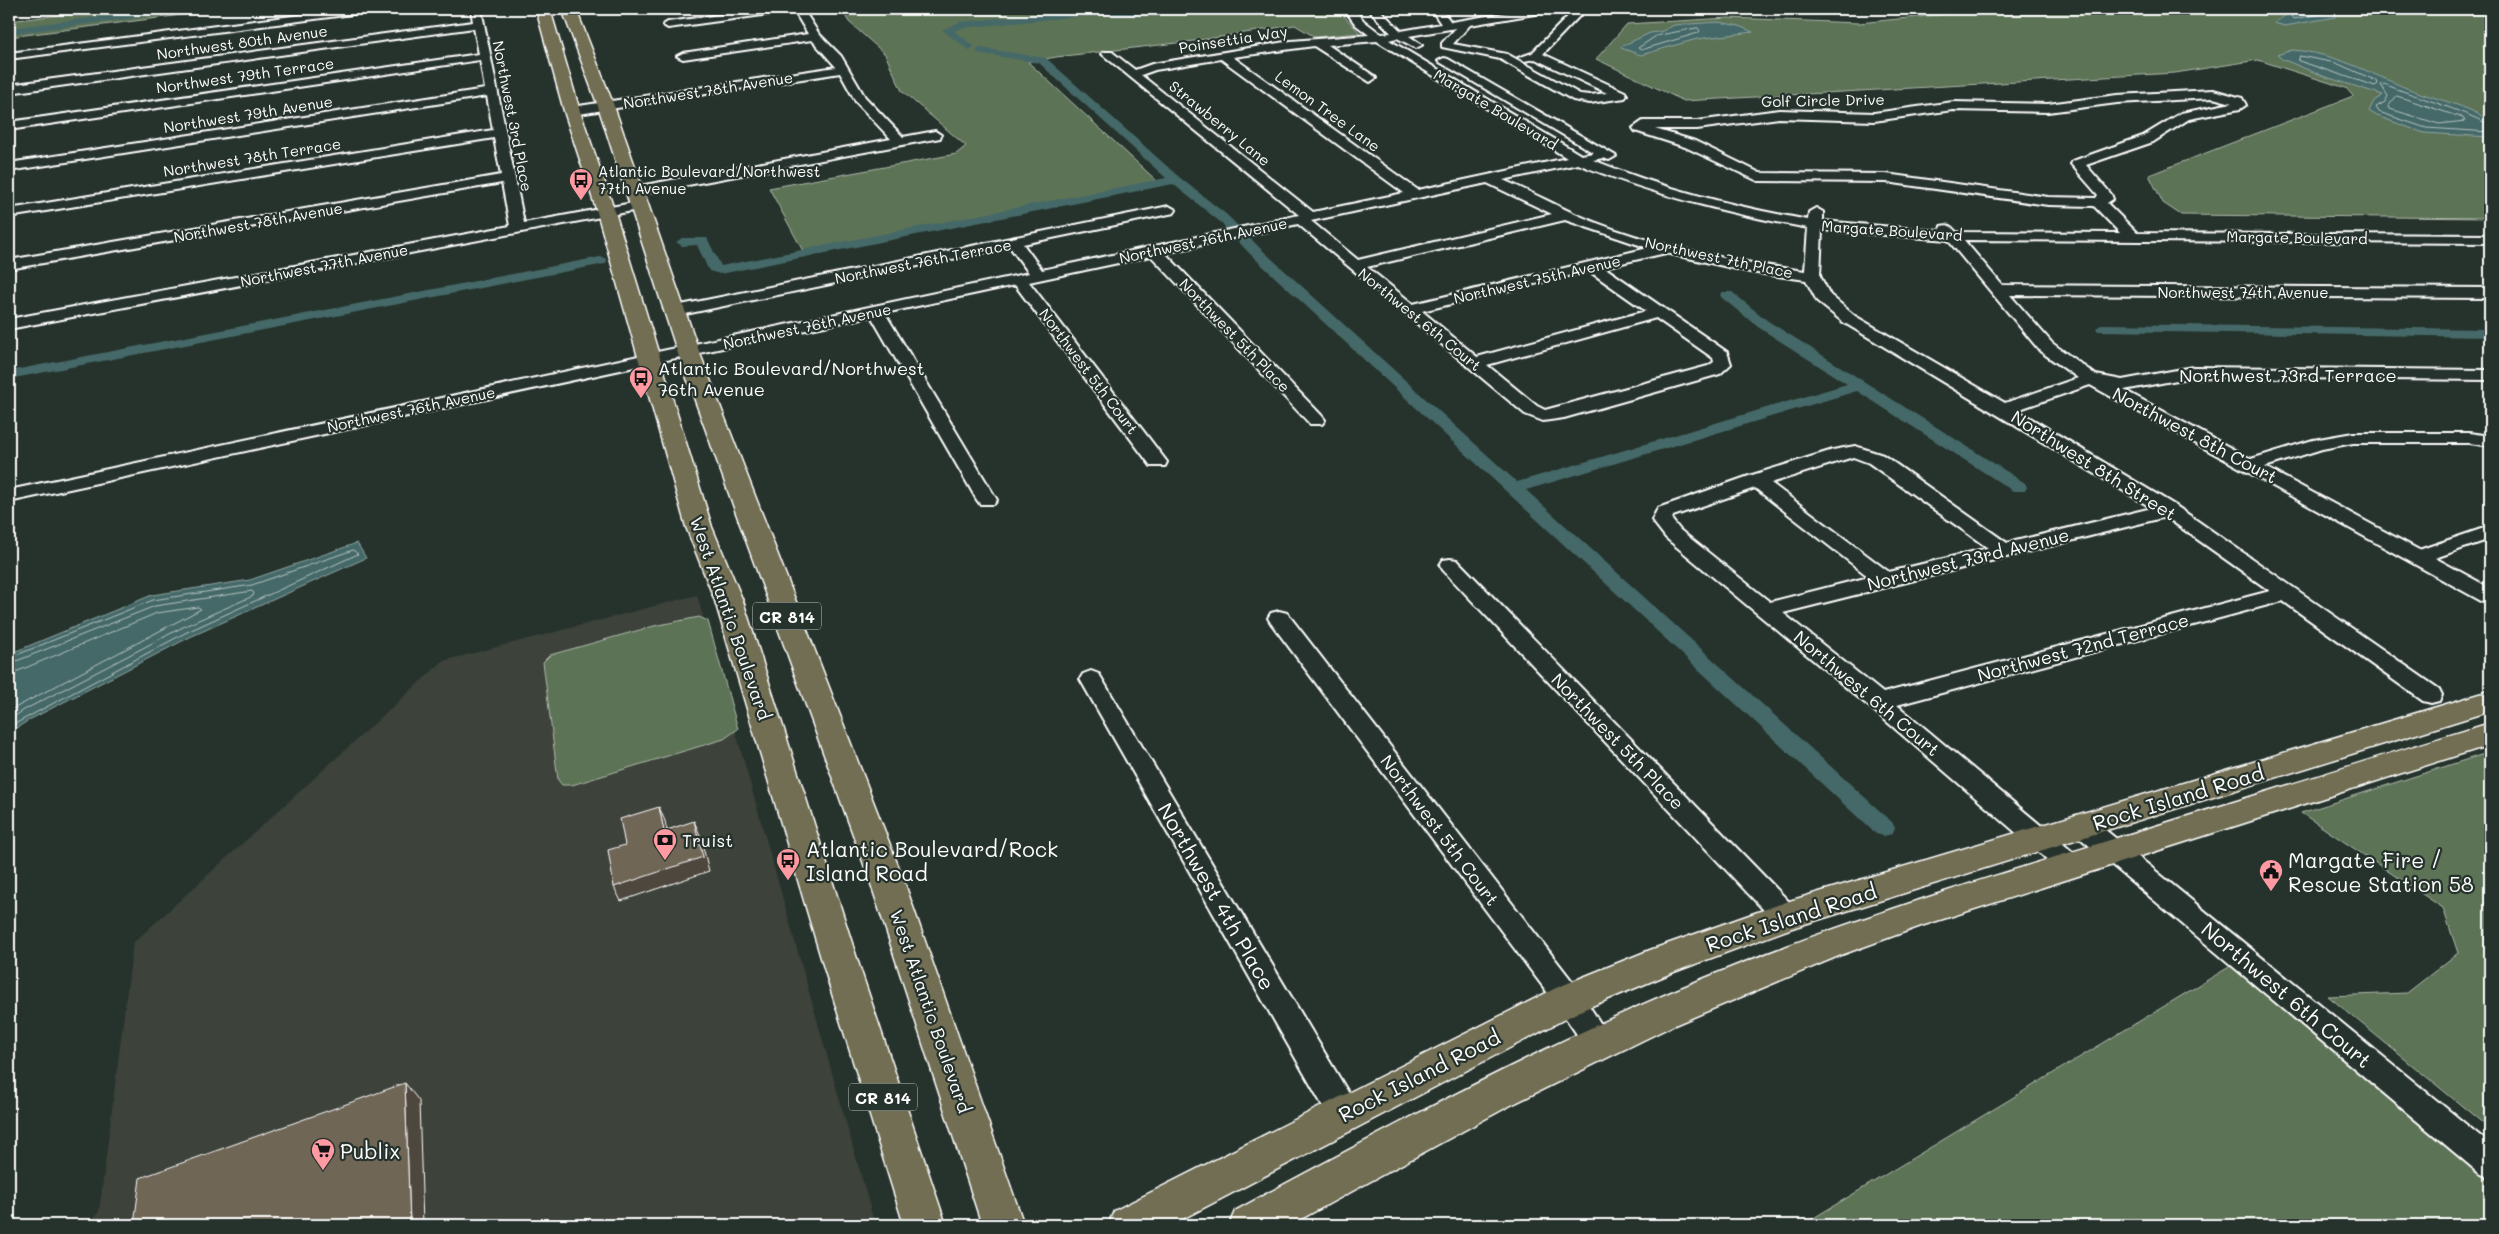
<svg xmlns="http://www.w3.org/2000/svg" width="2499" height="1234" font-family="Mali,sans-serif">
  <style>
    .built { fill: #3c423a }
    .green { fill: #5d7357; stroke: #aeb9ab }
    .water { fill: #446967; stroke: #8fa5a4 }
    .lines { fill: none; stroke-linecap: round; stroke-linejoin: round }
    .shore { stroke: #b4c3c2; stroke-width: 1 }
    .canal { fill: #446967; fill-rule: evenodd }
    .minor-casing { stroke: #fff; stroke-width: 4 }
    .major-casing { stroke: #fff; stroke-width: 3 }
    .minor { fill: #26332d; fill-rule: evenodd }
    .major { fill: #726e52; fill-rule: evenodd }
    .shaded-wall { fill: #4e473d; stroke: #fff }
    .building { fill: #6f6657; stroke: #fff }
    .labels { text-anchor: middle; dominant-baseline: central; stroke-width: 4.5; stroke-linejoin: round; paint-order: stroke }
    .far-street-label { font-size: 15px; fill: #fff; stroke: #26332d }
    .far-poi-label { font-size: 15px; fill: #fff; stroke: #26332d; text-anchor: start }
    .shield { fill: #26332d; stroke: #bec2c0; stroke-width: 1 }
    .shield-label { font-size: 16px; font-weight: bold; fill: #fff }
    .poi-label { font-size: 18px; fill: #fff; stroke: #26332d; text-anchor: start }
    .street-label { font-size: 18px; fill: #fff; stroke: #26332d }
    .near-street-label { font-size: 21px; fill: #fff; stroke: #26332d }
    .near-poi-label { font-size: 21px; fill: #fff; stroke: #26332d; text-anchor: start }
  </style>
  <rect width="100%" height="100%" fill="#26332d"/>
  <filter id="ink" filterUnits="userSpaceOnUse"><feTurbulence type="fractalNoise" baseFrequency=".02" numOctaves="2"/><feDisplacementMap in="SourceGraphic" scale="10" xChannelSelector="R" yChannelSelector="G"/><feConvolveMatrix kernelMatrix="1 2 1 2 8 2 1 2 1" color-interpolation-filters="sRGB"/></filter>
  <g filter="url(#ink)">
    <!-- built -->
    <path class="built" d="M697 595 875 1225H86L99 1212 133 943 443 661Z"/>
    <!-- green -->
    <path class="green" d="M112 9H229L9 37V21Z
      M841 9H1341L1345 17 1360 33 1315 37 1295 25 1194 41 1056 57 1028 62 1157 181 803 251 769 188 956 154 966 146 902 91 885 54 849 22Z
      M1974 9H2490V218L2181 215 2163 203 2149 175 2353 96 2346 88 2258 60 2175 73 1684 101 1596 59 1627 24 1728 18 1859 23 1976 11Z
      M699 617 708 621 738 729 724 739 572 785H562L558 780 543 662 550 655 654 626Z
      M2490 752V1129L2328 996 2407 993 2458 953 2443 908 2301 813Z
      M2234 964 2490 1182V1222L2486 1225H1802Z"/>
    <!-- water -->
    <path class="water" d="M2278 9H2332L2335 11V17L2285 26 2274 23 2286 15Z
      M1719 22 1739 26 1753 32 1697 39 1641 55 1621 48 1622 46 1650 33 1663 31 1674 25Z
      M2292 50C2335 53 2369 73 2409 89 2437 100 2465 104 2490 121V137L2424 133 2377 116 2369 111 2374 101 2383 95 2323 76 2282 59 2277 55Z
      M357 543 366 558 190 637 29 720 9 733V654L152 595 250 580Z"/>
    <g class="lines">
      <!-- shore -->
      <path class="shore" d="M2287 9 2293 19 2328 13 2330 9
        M1698 28 1700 31 1698 33 1641 50 1638 48 1656 36Z
        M2300 56 2336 63 2377 81 2378 84 2375 86 2299 61Z
        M2397 96 2463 118 2465 121 2439 124 2390 109 2389 106Z
        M2490 125C2457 108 2419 98 2384 84L2381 85 2388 96 2385 102 2376 107 2379 112 2426 128 2490 132
        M9 658 153 600 252 585 353 550 358 554 187 632 9 727
        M9 664 155 606 252 591 254 593 253 596 185 626 24 710 9 720
        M9 672 18 671 157 613 198 607 201 609 9 711"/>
      <!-- canal -->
      <path class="canal" d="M161 9H186L181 12 9 34V28Z
        M1183 9 1158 15 1083 16 962 28 954 31 973 45 974 47 969 50 942 30 960 22 1083 10Z
        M981 48 1046 58 1179 177 1227 215 1260 248 1517 482 1847 384 1758 327 1722 298 1720 295 1722 292H1732L1768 321 2025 483 2027 487 2025 491H2013L1857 391 1526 490 1892 822 1895 828 1892 834 1884 836 1876 834 1250 254 1219 221 1173 184 720 274 709 271 697 245 682 246 676 242 682 238H707L721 266 1166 178 1039 63 977 53V49Z
        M600 257 605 258 607 261 605 264 9 379V371Z
        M2103 324 2490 329V337L2098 331 2096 328Z"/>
      <!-- minor casing -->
      <g class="minor-casing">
        <path id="minor" d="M346 9H373L368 12 9 59V53Z
          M471 9H481L524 223 638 202 645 206 643 209 9 329V319L510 226 502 183 9 269V260L501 175 494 138 9 217V209L493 130 487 96 9 171V163L485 89 480 60 9 130V122L479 54 474 28 9 93V85L473 22Z
          M763 9H789L784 12 668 28 663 25 668 22Z
          M793 9H803L819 34 841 56 865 97 903 137 935 131 941 135 940 138 634 195 627 191 629 188 891 139 856 102 840 73 572 115 566 111 572 107 836 67 812 40 683 59 677 56 683 53 808 34Z
          M1344 9H1354L1364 21 1381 34 1391 33 1368 9H1379L1401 31 1441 24 1431 9H1441L1451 22 1529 9H1551L1546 12 1470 25 1453 44 1507 54 1580 94 1590 95 1607 93 1535 59 1524 61 1518 58 1532 53 1575 9H1586L1543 54 1625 92 1627 95 1625 98 1590 103 1573 100 1500 59 1442 47V43L1456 28 1409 36 1422 45 1416 48 1397 38 1389 40 1581 155 1594 153 1438 61 1444 58 1448 59 1616 156 1609 160 1603 158 1593 160C1664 189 1733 206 1808 220L1809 212 1816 208 1823 212V221L1940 231 1941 226C1949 224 1951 226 1956 232L2120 233 2094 206 2048 205 1886 182 1758 181 1685 147 1635 131 1633 128 1643 121H1697L1779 110 1874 113 1953 102 2048 104 2117 95 2213 90 2242 98 2246 105 2240 109 2189 119 2153 142 2086 165 2111 194 2113 199 2107 203 2137 233 2490 235V243L1964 240 2002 285 2490 288V298L2010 295 2052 343 2096 375 2122 380 2193 367 2490 370V380L2193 377 2124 390 2251 459 2313 440 2353 433H2469L2490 436V446L2469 443H2353L2322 449 2265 467 2419 550 2490 526V539L2435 558 2490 588V604L2483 602 2090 385 2017 410 2176 506 2439 689 2442 695 2439 701 2431 703 2423 701 2283 601 1897 705 2081 859 2085 866 2081 873 2072 876 2063 873 1871 708 1666 538 1652 520 1658 508 1749 476 1833 450 1855 446 1883 455 2007 543 2152 508 1843 322 1817 301 1806 280 1750 272 1666 253 1604 267 1727 352 1731 364 1720 374 1564 418 1543 421 1525 414 1298 224 1165 253 1322 416 1325 420 1322 424H1310L1151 256 1029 282 1167 462 1165 466H1151L1015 285 885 313 997 500 994 504H980L977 500 871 316 9 502V490L1029 273 1010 247 676 316 670 314 668 311 676 306 1169 206 1176 210 1174 213 1023 244 1042 270 1299 215 1102 54 1104 52H1112L1135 70 1152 64 1291 41 1369 35 1356 25ZM1377 41 1567 158 1418 190 1233 57 1314 46 1370 82 1376 78 1374 76 1328 45ZM1221 59 1404 193 1313 212 1141 75 1155 70ZM2213 98 2232 103 2181 113 2143 136 2073 161 2071 164 2098 195 2096 198 2048 197 1886 174 1760 173 1695 141 1655 129H1697L1779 118 1874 121 1953 110 2048 112 2117 103ZM1578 164C1655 195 1726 213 1808 228L1805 271C1730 261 1645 245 1575 214 1551 203 1527 190 1503 180ZM1487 183 1552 214 1358 260 1311 221ZM1565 220 1648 248 1413 304 1367 267ZM1822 230 1948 240 2040 351 2078 378 2005 403 1855 316 1830 295 1820 276ZM1589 271 1646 311 1477 357 1422 311ZM1656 318 1713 358 1714 362 1708 366 1545 410 1537 406 1487 365ZM1853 457 1869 463 1988 548 1889 572 1771 483ZM1755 488 1869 577 1770 602 1680 530 1672 520 1673 516ZM2166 517 2270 591 1883 693 1783 613Z
          M1450 559 1457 560 1795 908 1799 916 1795 924 1786 927 1777 924 1443 570 1440 565 1443 560Z
          M1279 611 1287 613 1579 990 1613 1043 1609 1052 1599 1056 1589 1052 1559 1008 1271 623 1268 618 1271 613Z
          M1091 671 1099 674 1355 1104 1359 1114 1355 1124 1344 1128 1333 1124 1080 679 1083 674Z
          M2083 816 2092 819 2490 1144V1178L2479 1173 2074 833 2071 826 2074 819Z"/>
      </g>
      <!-- major casing -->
      <g class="major-casing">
        <path id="major" d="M536 9H550L580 111 615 212 712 527 743 601 860 968 946 1225H904L824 968 715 601 686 527 597 212 564 111Z
          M562 9H576L614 106 699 351 904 881 1024 1225H982L870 881 677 351 598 106Z
          M2490 691V711L1792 928 1674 972 1582 1010 1171 1225H1108L1114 1211 1556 988 1650 950 1786 902Z
          M2490 723V745L1921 926 1841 955 1672 1026 1507 1107 1290 1225H1229L1235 1211C1398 1123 1562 1034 1735 966 1861 916 1991 877 2120 837 2244 799 2367 760 2490 723Z"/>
      </g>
      <!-- minor -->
      <use href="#minor" class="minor"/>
      <!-- major -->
      <use href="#major" class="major"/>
    </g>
    <!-- shaded-wall -->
    <path class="shaded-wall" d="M659 807 665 821 670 845 664 831Z
      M694 821 700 835 709 871 621 901 614 887Z
      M405 1083 419 1101 423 1225H410Z"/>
    <!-- building -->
    <path class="building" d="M659 807 664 831 694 821 703 857 614 887 608 850 625 845 620 819Z
      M405 1083 410 1225H134L140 1178Z"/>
  </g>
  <!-- icons -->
  <defs>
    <g id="bus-pin" transform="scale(1.25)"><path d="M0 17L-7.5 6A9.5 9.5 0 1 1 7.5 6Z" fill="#ff9aa2" stroke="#26332d"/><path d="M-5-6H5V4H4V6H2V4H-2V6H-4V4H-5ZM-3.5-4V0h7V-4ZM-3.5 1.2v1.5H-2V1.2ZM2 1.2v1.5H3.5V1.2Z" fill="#111"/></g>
    <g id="bank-pin" transform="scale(1.25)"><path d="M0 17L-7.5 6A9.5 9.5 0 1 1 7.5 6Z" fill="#ff9aa2" stroke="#26332d"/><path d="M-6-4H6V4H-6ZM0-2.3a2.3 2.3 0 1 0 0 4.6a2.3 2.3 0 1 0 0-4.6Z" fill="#111"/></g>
    <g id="civic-pin" transform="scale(1.25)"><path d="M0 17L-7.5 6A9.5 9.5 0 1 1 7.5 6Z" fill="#ff9aa2" stroke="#26332d"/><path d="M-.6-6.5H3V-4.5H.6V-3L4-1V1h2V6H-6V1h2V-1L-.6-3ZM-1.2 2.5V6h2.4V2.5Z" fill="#111"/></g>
    <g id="supermarket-pin" transform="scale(1.25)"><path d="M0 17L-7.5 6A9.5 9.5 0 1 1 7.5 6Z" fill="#ff9aa2" stroke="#26332d"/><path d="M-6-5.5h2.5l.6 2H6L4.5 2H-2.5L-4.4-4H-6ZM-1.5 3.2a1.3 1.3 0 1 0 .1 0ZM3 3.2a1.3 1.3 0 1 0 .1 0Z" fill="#111"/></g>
  </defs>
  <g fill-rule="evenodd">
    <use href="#bus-pin" x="581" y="180"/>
    <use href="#bus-pin" x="641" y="378"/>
    <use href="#bank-pin" x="665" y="840"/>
    <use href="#bus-pin" x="788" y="860"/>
    <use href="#civic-pin" x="2271" y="871"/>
    <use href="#supermarket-pin" x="323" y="1150"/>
  </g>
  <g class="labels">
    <!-- far-street labels -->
    <g class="far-street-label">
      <text transform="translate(1233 39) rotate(-9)">Poinsettia Way</text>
      <text transform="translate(242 42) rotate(-8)">Northwest 80th Avenue</text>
      <text transform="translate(245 75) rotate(-8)">Northwest 79th Terrace</text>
      <text transform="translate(708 90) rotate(-9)">Northwest 78th Avenue</text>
      <text transform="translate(1823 100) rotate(-1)">Golf Circle Drive</text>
      <text transform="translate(1496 109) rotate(31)">Margate Boulevard</text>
      <text transform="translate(1328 111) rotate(36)">Lemon Tree Lane</text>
      <text transform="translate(248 114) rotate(-9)">Northwest 79th Avenue</text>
      <text transform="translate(513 116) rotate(79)">Northwest 3rd Place</text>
      <text transform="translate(1220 123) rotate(39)">Strawberry Lane</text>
      <text transform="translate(252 157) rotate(-9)">Northwest 78th Terrace</text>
      <text transform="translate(258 222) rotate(-10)">Northwest 78th Avenue</text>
      <text transform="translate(1892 230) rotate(4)">Margate Boulevard</text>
      <text transform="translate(2297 237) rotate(1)">Margate Boulevard</text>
      <text transform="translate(1203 240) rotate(-12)">Northwest 76th Avenue</text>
      <text transform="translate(1719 257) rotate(12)">Northwest 7th Place</text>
      <text transform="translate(923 261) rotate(-11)">Northwest 76th Terrace</text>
      <text transform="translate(324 265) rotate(-11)">Northwest 77th Avenue</text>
      <text transform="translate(1537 279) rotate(-13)">Northwest 75th Avenue</text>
      <text x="2243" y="292">Northwest 74th Avenue</text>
      <text transform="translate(1420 319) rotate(39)">Northwest 6th Court</text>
      <text transform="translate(807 326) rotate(-12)">Northwest 76th Avenue</text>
      <text transform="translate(1235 335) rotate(46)">Northwest 5th Place</text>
      <text transform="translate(1089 371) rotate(53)">Northwest 5th Court</text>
      <text transform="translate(411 409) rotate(-12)">Northwest 76th Avenue</text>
    </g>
    <!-- far-poi labels -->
    <g class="far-poi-label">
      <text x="598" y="171">Atlantic Boulevard/Northwest<tspan x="598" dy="17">77th Avenue</tspan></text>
    </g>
    <!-- shield labels -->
    <g class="shield">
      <rect x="753" y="602.5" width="68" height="27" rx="4"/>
      <rect x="849" y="1083.5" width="68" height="27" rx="4"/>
    </g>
    <g class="shield-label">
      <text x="787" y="616">CR 814</text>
      <text x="883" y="1097">CR 814</text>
    </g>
    <!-- poi labels -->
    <g class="poi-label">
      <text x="658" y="368">Atlantic Boulevard/Northwest<tspan x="658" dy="21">76th Avenue</tspan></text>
      <text x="682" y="840">Truist</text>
    </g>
    <!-- street labels -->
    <g class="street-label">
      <text x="2288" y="375">Northwest 73rd Terrace</text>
      <text transform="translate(2195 435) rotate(28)">Northwest 8th Court</text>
      <text transform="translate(2094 465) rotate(32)">Northwest 8th Street</text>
      <text transform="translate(1968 559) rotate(-14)">Northwest 73rd Avenue</text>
      <text transform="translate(731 618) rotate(71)">West Atlantic Boulevard</text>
      <text transform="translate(2083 647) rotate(-15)">Northwest 72nd Terrace</text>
      <text transform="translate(1867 693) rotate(40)">Northwest 6th Court</text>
      <text transform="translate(1618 741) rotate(46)">Northwest 5th Place</text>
      <text transform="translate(1440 830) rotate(53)">Northwest 5th Court</text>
      <text transform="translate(931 1011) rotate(71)">West Atlantic Boulevard</text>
    </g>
    <!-- near-street labels -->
    <g class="near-street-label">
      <text transform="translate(2178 797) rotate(-17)">Rock Island Road</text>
      <text transform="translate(1217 896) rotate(60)">Northwest 4th Place</text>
      <text transform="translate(1791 917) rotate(-18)">Rock Island Road</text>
      <text transform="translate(2287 994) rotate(40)">Northwest 6th Court</text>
      <text transform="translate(1419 1075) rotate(-27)">Rock Island Road</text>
    </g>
    <!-- near-poi labels -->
    <g class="near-poi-label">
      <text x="806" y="848">Atlantic Boulevard/Rock<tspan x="806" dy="24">Island Road</tspan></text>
      <text x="2288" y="859">Margate Fire /<tspan x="2288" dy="24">Rescue Station 58</tspan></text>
      <text x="340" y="1150">Publix</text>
    </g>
  </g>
  <!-- margin -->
  <rect width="2499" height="1234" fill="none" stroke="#26332d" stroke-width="30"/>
  <rect x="15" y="15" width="2469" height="1204" fill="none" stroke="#fff" stroke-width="2" filter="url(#ink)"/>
</svg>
